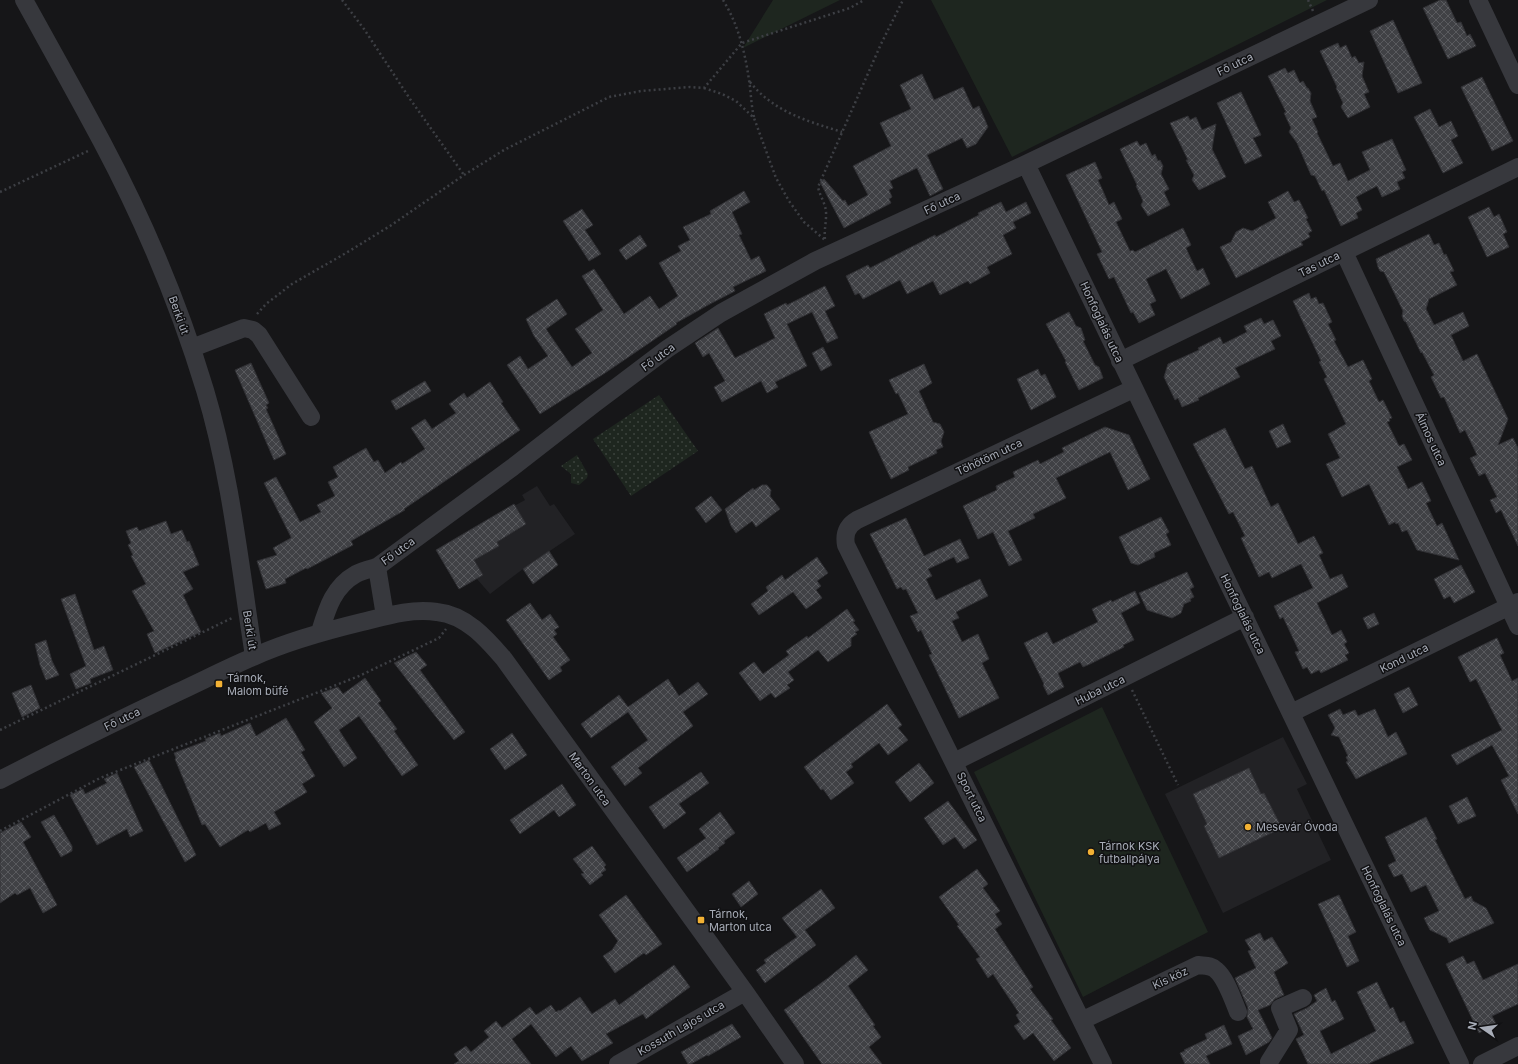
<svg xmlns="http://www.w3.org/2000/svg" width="1518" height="1064" font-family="Inter,sans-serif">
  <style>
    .built { fill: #222225 }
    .grass { fill: #1e261f }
    .park { fill: url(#park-dots) }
    .building { fill: url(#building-cross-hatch); stroke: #303034 }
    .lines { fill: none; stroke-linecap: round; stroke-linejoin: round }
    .path { stroke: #3d3f44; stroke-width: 2.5; stroke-dasharray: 2 3; stroke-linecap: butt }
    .minor { stroke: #37383d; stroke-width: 18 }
    .poi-dot { fill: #f2b134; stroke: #111113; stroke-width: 1.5 }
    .labels { text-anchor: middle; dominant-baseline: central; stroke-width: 3; stroke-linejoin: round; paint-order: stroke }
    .street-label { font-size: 11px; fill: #a8adb8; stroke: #111113 }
    .poi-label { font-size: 11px; fill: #a8adb8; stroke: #111113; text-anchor: start }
  </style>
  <defs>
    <pattern id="park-dots" width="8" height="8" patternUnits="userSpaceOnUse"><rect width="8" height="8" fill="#1e261f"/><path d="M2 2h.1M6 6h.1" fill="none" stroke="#3c433d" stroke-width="1.8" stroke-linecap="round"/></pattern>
    <pattern id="building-cross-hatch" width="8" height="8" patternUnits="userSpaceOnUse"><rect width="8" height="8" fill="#404145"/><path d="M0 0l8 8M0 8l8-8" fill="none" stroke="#595a5e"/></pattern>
  </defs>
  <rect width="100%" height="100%" fill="#161618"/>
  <!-- built -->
  <path class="built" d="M537 486 550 506 554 504 575 534 523 569 490 594 477 579 459 589 436 550 514 504 516 505 525 500 522 495Z
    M1283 737 1307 784 1297 789 1331 860 1223 913 1165 794Z"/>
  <!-- grass -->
  <path class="grass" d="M773 0H840L743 48Z
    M931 0H1327L1012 157Z
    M1102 707 1208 932 1083 997 974 772Z"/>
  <!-- park -->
  <path class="park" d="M659 395 698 451 631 496 593 439Z
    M577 455 588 474 587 478 579 485 571 483V474L561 466Z"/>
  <!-- building -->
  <path class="building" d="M1440 0H1446L1457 23 1461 22 1467 36 1470 34 1476 46 1448 59 1423 8Z
    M1393 20 1422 83 1398 93 1370 31Z
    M1338 43 1340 48 1346 45 1352 58 1355 56 1359 63 1364 62 1362 76 1369 92 1364 94 1370 107 1348 118 1341 107 1343 103 1336 88 1337 87 1320 51Z
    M1285 68 1288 73 1294 70 1300 83 1303 81 1307 88H1308L1311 93 1310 101 1317 117 1312 119 1318 132 1317 133 1333 166 1340 163 1348 181 1370 170 1362 152 1392 139 1406 170 1402 172 1405 178 1397 182 1400 189 1382 197 1377 186 1356 197 1362 210 1356 213 1358 218 1341 226 1324 190 1322 191 1315 176 1311 175 1297 143 1289 132 1291 128 1284 113 1286 112 1268 76Z
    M922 74 934 100 963 87 973 109 979 106 988 127 976 144 967 148 962 138 927 155 943 189 930 196 917 168 890 181 893 188 889 190 892 197 889 199 891 203 844 228 820 182 824 179 843 201 845 200 848 206 868 195 853 166 891 146 880 123 911 109 900 85Z
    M1482 77 1513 141 1492 151 1461 87Z
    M1241 92 1261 135 1253 138 1262 156 1245 164 1217 103Z
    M1430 109 1439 127 1451 121 1458 136 1451 140 1463 163 1443 173 1414 117Z
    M1188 116 1190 120 1196 117 1202 130 1216 124 1212 149 1226 177 1199 190 1192 180 1194 175 1186 160H1188L1170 123Z
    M1137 141 1140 146 1146 143 1152 156 1155 154 1158 161 1160 160 1163 166 1161 174 1169 189 1164 192 1170 205 1148 216 1141 205 1143 201 1136 186 1137 185 1120 149Z
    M1095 162 1102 178 1098 180 1103 191 1109 205 1114 202 1122 219 1116 222 1130 251 1133 250 1135 252 1183 228 1191 245 1186 248 1191 259 1197 271 1203 268 1210 284 1181 299 1166 269 1146 279 1156 301 1150 304 1155 315 1139 323 1133 312 1131 313 1114 277 1109 279 1097 254 1102 252 1066 175Z
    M744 191 750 202 732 212 742 234 739 235 751 260 759 256 766 271 733 287 735 291 708 305 676 323 677 324 605 373 540 414 507 365 520 356 528 369 548 356 534 336 526 319 557 299 567 314 546 329 572 367 592 353 575 329 603 310 582 276 594 269 624 314 650 296 659 309 678 296 659 263 681 251 678 246 690 240 683 227 711 214 710 211Z
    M1288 191 1294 202 1299 200 1308 218 1306 219 1312 231 1308 233 1310 237 1301 242 1303 245 1236 278 1220 247 1231 242 1236 232 1243 228 1252 231 1276 218 1268 202Z
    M1001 202 1006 212 1026 202 1031 213 1013 222 1016 228 1003 235 1012 254 987 267 990 273 970 284 968 281 940 295 933 281 907 294 900 280 863 299 859 293 855 295 846 276 868 265 870 268 935 235 936 237 979 215 978 213Z
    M1489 207 1494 217 1499 214 1507 232 1503 234 1509 247 1487 257 1468 217Z
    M582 209 593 225 585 230 601 254 589 261 563 221Z
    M1429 234 1434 245 1439 243 1444 255 1446 254 1454 271 1450 272 1457 285 1429 299 1426 309 1434 325 1463 312 1469 326 1451 335 1463 361 1477 354 1508 419 1498 445 1513 438 1518 448V546L1501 510 1496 513 1490 500 1497 497 1485 473 1479 476 1470 458 1477 455 1465 430 1460 433 1444 397 1441 398 1431 377 1434 375 1422 352 1421 353 1406 322 1404 321 1402 316 1403 311 1384 272 1380 271 1378 267 1376 259Z
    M640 235 647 246 626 260 619 250Z
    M825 286 835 306 825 311 838 338 827 343 812 312 787 324 807 366 775 382 778 387 767 393 761 381 722 402 714 387 725 381 709 353 703 357 695 343 718 328 735 358 775 338 764 314 786 303 787 305Z
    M1309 293 1311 299 1316 297 1319 304 1323 303 1332 322 1328 324 1336 340 1334 341 1348 367 1363 360 1372 379 1369 381 1379 402 1383 400 1392 418 1389 419 1390 421 1387 422 1399 446 1404 444 1412 460 1397 467 1408 489 1422 482 1431 501 1426 503 1437 526 1442 523 1459 560 1417 550 1407 530 1402 532 1398 523 1396 524 1395 522 1389 525 1369 484 1342 497 1326 464 1340 458 1328 434 1346 424 1324 379 1327 377 1319 362 1321 361 1293 301Z
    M1069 312 1076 326 1081 328 1085 340 1083 341 1095 365 1099 367 1103 378 1079 390 1065 362 1066 361 1046 324Z
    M1261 318 1264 324 1273 320 1281 336 1271 341 1275 349 1235 368 1240 377 1198 398 1199 400 1182 407 1178 398 1175 400 1164 377 1168 364 1199 350 1198 348 1220 337 1223 344 1247 332 1244 326Z
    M823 347 832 365 821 371 812 353Z
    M251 363 269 403 266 405 268 408 266 409 286 454 274 460 235 370Z
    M924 364 932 383 919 391 933 422 940 424 944 432 941 441 943 447 936 450 937 453 908 467 909 470 891 479 869 432 908 414 898 393 896 394 889 380Z
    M1038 369 1041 376 1045 374 1056 397 1031 410 1017 379Z
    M425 381 431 391 396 410 391 401Z
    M490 382 503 402 501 403 520 430 404 509 405 510 351 541 353 545 307 569 306 568 285 579 286 583 266 589 257 561 277 555 273 548 291 538V537L264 483 276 477 300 522 321 512 317 505 335 496 328 482 338 477 333 467 366 448 374 462 378 460 385 473 401 462 402 464 425 449 411 428 425 419 432 429 456 413 449 404 464 393 467 398Z
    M1283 424 1291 442 1277 448 1269 431Z
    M1105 427 1129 435 1150 479 1128 490 1110 452 1056 478 1066 498 1033 514 1035 518 1008 531 1022 560 1009 566 993 532 978 539 963 506 997 490 996 486 1015 477 1013 472 1038 460 1040 464 1064 452 1062 448Z
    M1225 428 1245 469 1252 466 1271 507 1278 503 1298 544 1314 536 1323 553 1319 555 1330 579 1342 574 1348 587 1317 603 1332 635 1341 630 1347 642 1344 644 1349 653 1345 655 1348 660 1321 673 1319 670 1311 674 1307 667 1303 669 1295 652 1299 651 1283 617 1280 619 1274 606 1313 588 1301 564 1272 578 1269 572 1259 577 1241 538 1245 536 1233 512 1229 514 1193 444Z
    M762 485H767L771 490 770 496 780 509 756 527 752 521 736 533 731 526 725 509 753 488 754 490Z
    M711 496 722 510 706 523 695 508Z
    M514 504 526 524 497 542 499 546 474 560 483 575 459 589 436 550Z
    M1161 517 1169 532 1166 534 1171 545 1154 553 1155 557 1138 565 1131 563 1119 537Z
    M906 518 924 556 960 539 969 558 957 563 954 557 928 569 932 576 926 579 936 600 980 579 988 596 956 612 959 618 952 621 962 642 978 634 989 659 982 663 999 698 959 718 929 655 932 654 921 630 918 632 910 616 918 613 906 589 903 590 901 587 897 589 870 534Z
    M166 521 171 534 182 530 187 542 189 541 199 565 183 572 193 589 183 595 201 632 155 653 147 634 154 631 132 591 146 584 131 556 133 555 128 545 131 543 126 531 137 527 139 531Z
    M549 551 558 565 533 584 523 569Z
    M817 557 828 573 817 581 821 586 816 590 822 598 806 609 793 592 759 615 751 604 768 591 766 587 782 575 785 580Z
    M1461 565 1475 592 1454 603 1450 596 1444 599 1434 579Z
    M1187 572 1194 587 1190 589 1194 597 1190 599 1191 601 1184 604 1181 613 1172 618 1147 610 1139 593Z
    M1135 591 1140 603 1121 613 1134 640 1123 645 1124 647 1090 664 1083 667 1080 662 1058 673 1064 687 1048 695 1043 685 1044 684 1024 643 1047 632 1053 644 1098 622 1092 609 1111 600 1112 602Z
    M75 594 94 650 104 646 113 670 90 679 91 683 76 689 70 674 86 666 61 599Z
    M530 603 542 620 550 614 559 627 554 630 557 634 553 637 570 660 560 667 562 671 549 680 506 620Z
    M847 609 855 621 853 622 859 630 855 632 857 634 851 638V646L828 662 818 650 788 672 794 680 787 685 790 688 775 698 771 693 760 701 739 673 754 662 763 674 789 655 786 651 807 636 808 638Z
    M1374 613 1379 624 1368 629 1363 618Z
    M1497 638 1504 653 1500 655 1512 681 1518 678V814L1501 780 1509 776 1492 745 1457 765 1451 755 1502 730 1476 679 1470 682 1458 657Z
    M46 640 52 661 59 675 46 680 40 665 35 644Z
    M416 652 427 665 420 670 465 732 454 740 394 663Z
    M365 678 381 701 378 703 397 729 394 731 418 765 402 776 359 716 339 730 357 758 344 767 314 722 332 708 321 693 338 687 343 694Z
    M668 679 679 696 698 682 708 694 683 712 693 726 638 768 642 773 625 786 611 767 648 740 628 712 591 738 581 724 619 695 628 707Z
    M31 685 40 708 22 717 12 693Z
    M1409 687 1418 705 1403 713 1394 694Z
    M887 704 902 725 898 728 908 740 888 755 879 743 851 764 853 767 846 772 854 783 831 800 823 789 821 790 804 767Z
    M1340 709 1343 715 1355 710 1358 716 1375 709 1388 737 1396 732 1407 754 1356 779 1346 762 1348 761 1346 757 1348 756 1339 737 1331 735 1335 728 1328 715Z
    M286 718 305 750 301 752 315 776 302 784 307 792 274 812 281 824 269 830 266 823 250 832 248 830 220 847 205 824 202 825 175 759 176 758 174 753 206 741 205 739 220 733 221 736 250 723 256 736Z
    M512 733 527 755 505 770 490 749Z
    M149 760 196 855 185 862 134 767Z
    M919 763 934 783 910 802 895 782Z
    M1249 768 1261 794 1264 793 1282 828 1219 858 1204 826 1207 824 1193 794Z
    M701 772 709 783 679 804 686 813 664 829 649 807Z
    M117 773 143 831 130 837 127 829 97 845 70 795 83 789 85 794 107 783 104 779Z
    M562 784 576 805 559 817 554 810 520 834 510 820Z
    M1467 797 1476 816 1458 824 1449 806Z
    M948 801 977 840 964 849 955 837 943 845 924 818Z
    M720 812 735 833 724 841 725 843 718 848 719 849 687 872 677 858 706 838 699 829Z
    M54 815 72 846V851L61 857 41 822Z
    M1426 817 1437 839 1435 840 1465 899 1471 896 1473 901 1486 908 1494 923 1449 943 1447 938 1430 930 1424 918 1439 911 1426 885 1411 892 1402 874 1394 877 1388 865 1396 861 1385 837Z
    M21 822 31 837 23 842 57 905 43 913 30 888 17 895 15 893 0 903V833Z
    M592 846 606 865 604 867 606 870 601 873 603 875 590 885 581 874 584 873 573 859Z
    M977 869 988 884 983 888 1000 911 995 914 1002 924 995 929 1033 987 1030 989 1053 1019 1051 1020 1071 1048 1054 1061 1033 1033 1024 1040 1014 1026 1020 1022 1016 1015 1019 1013 993 974 988 978 976 959 980 957 957 926 959 925 939 897Z
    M749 881 758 894 741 907 732 894Z
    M821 889 835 908 805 930 816 945 765 983 756 970 766 963 764 960 797 937 782 918Z
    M626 895 662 944 646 955 644 953 615 973 603 956 612 950 618 941 599 915Z
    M1339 895 1356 932 1348 936 1359 961 1347 967 1318 904Z
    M1260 933 1264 941 1272 937 1288 963 1274 972 1284 995 1275 999 1270 1005 1258 1010 1272 1038 1269 1042 1246 1055 1238 1036 1253 1029 1247 1017 1248 1008 1235 978 1256 968 1248 951 1251 950 1245 940Z
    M856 955 868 970 848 986 875 1025 873 1026 881 1037 869 1047 882 1064H822L784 1010 828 978Z
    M1463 956 1467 964 1474 961 1483 980 1518 964V1004L1492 1016 1496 1024 1479 1033 1446 964Z
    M674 965 690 987 646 1019 643 1014 606 1034 613 1043 582 1061 571 1046 556 1057 531 1024 512 1039 531 1064H454L459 1061 454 1054 466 1046 471 1052 489 1037 484 1031 496 1021 502 1028 530 1007 536 1015 551 1005 556 1012 559 1010 560 1011 580 997 592 1014 615 999 619 1005Z
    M1377 982 1390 1009 1393 1007 1400 1023 1404 1021 1414 1043 1368 1064H1308L1296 1039 1304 1035 1294 1014 1307 1008 1317 1001 1314 995 1326 988 1332 1002 1335 1000 1344 1019 1320 1031 1331 1054 1376 1031 1357 992Z
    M732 1024 741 1037 708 1056 707 1055 691 1064H688L681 1052Z
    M1224 1025 1232 1044 1206 1056 1210 1064H1185L1180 1053 1185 1051 1184 1050 1207 1039 1205 1034Z"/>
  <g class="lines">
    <!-- path -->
    <path class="path" d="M342 0 364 29 410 99 464 175
      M723 0C738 24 745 52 749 80 751 92 751 105 754 117
      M1308 0 1313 11
      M750 82C774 112 807 121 842 132
      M704 88 722 94 736 101 754 118 776 178 789 201 804 222 825 240
      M0 192 88 151
      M825 239C824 231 826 224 826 216 827 205 820 197 818 187L881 44 903 0
      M257 314 266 304 292 284 346 253 390 226 464 175 504 150 609 97 641 91 690 87 704 88 742 43 850 8 864 0
      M1132 690 1178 785
      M0 730 232 618
      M0 831 100 778 359 676 439 638 446 629"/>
    <!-- minor -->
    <path class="minor" d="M24 0C50 47 77 95 102 142 144 221 179 304 205 390 231 476 240 567 254 656
      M1478 0 1518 85
      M1026 164C1170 464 1315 764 1460 1064
      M1344 252 1518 626
      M192 348 244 328 253 330 259 335 311 417
      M1120 361 1518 167
      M377 567 385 616
      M320 632C327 609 333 587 356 574 362 571 370 569 377 567L513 467 594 404 667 349 721 313 815 261 1026 164 1369 0
      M1291 713 1518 602
      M954 762 1245 617
      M0 780C58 750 117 721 176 693 202 681 227 668 253 657 288 641 325 631 362 622 386 616 412 608 437 612 466 615 486 638 504 659L745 992 795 1064
      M1083 1020 1198 965C1205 966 1211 965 1216 970 1226 978 1233 1000 1238 1012
      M1269 1062 1289 1030 1280 1008 1303 998
      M618 1064 745 992
      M1103 1064 846 545C844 534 847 526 857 520L1133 389
      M1482 1064 1518 1046"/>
  </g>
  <!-- markers -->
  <g class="poi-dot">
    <rect x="215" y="680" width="8" height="8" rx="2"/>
    <circle cx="1248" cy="827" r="4"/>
    <circle cx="1091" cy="852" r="4"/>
    <rect x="697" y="916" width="8" height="8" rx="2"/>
  </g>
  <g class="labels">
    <!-- street labels -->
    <g class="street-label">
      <text transform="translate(1235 64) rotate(-26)">Fő utca</text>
      <text transform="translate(942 203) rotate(-25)">Fő utca</text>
      <text transform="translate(1319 264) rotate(-26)">Tas utca</text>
      <text transform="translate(179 315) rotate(70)">Berki út</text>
      <text transform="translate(1102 322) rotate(65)">Honfoglalás utca</text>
      <text transform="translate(658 357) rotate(-36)">Fő utca</text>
      <text transform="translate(1431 439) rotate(65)">Álmos utca</text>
      <text transform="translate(989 457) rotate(-25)">Töhötöm utca</text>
      <text transform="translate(398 551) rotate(-36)">Fő utca</text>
      <text transform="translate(1243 614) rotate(64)">Honfoglalás utca</text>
      <text transform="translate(250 630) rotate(81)">Berki út</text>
      <text transform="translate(1404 658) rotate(-26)">Kond utca</text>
      <text transform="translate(1100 690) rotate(-26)">Huba utca</text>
      <text transform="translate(122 719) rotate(-26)">Fő utca</text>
      <text transform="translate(590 779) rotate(54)">Marton utca</text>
      <text transform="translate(972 797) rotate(64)">Sport utca</text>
      <text transform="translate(1384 906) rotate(64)">Honfoglalás utca</text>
      <text transform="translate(1170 978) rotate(-25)">Kis köz</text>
      <text transform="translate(681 1028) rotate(-30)">Kossuth Lajos utca</text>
    </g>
    <!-- poi labels -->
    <g class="poi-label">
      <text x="227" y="678">Tárnok,<tspan x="227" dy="13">Malom büfé</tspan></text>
      <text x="1256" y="827">Mesevár Óvoda</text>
      <text x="1099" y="846">Tárnok KSK<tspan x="1099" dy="13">futballpálya</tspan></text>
      <text x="709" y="914">Tárnok,<tspan x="709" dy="13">Marton utca</tspan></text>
    </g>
  </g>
  <!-- north arrow -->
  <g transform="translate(1482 1028) rotate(283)" stroke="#111113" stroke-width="3" paint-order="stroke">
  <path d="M0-3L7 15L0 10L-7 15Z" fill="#a8adb8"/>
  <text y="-6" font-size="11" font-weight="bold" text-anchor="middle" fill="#a8adb8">N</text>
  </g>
</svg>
